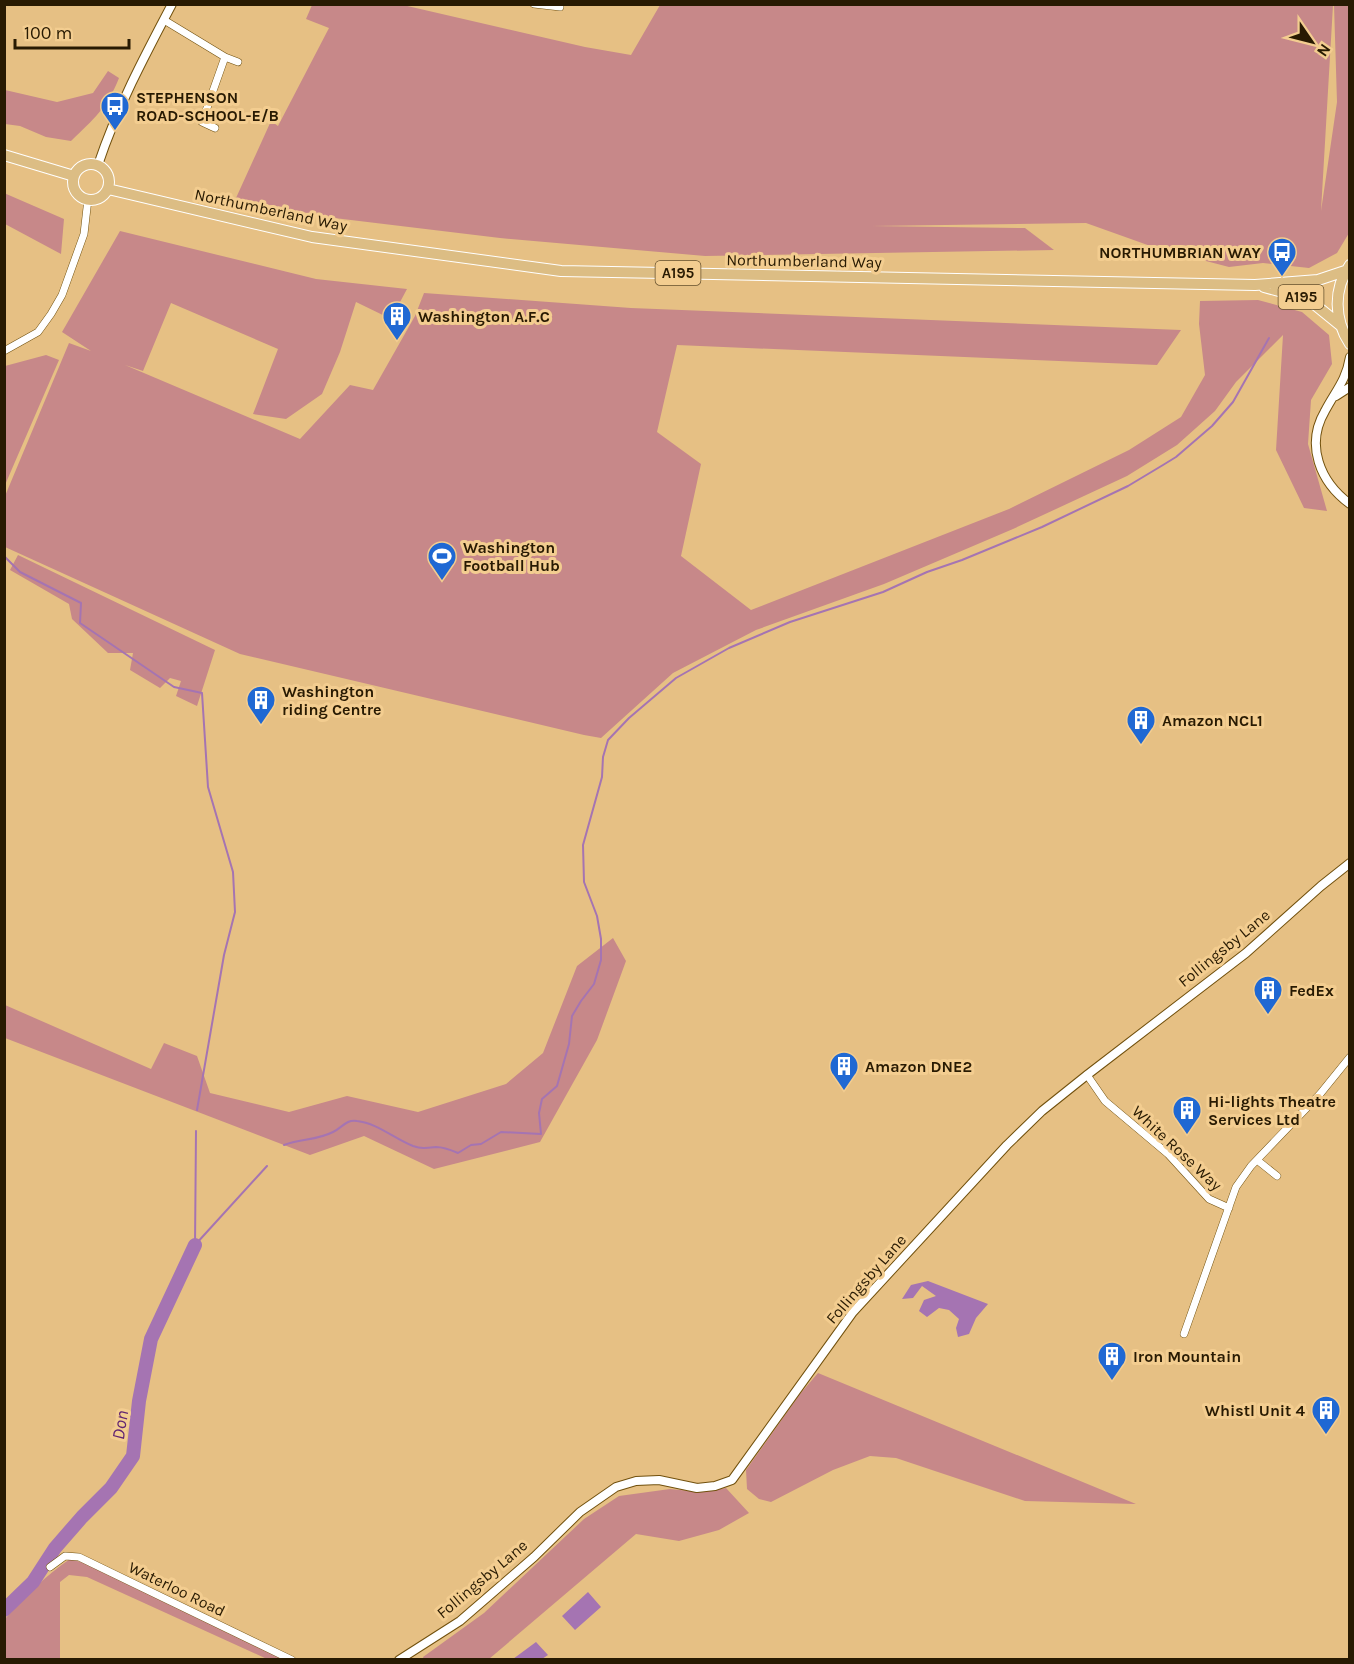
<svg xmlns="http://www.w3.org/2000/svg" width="1354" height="1664" font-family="Karla,sans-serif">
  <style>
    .green { fill: #c78889 }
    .water { fill: #a574b2 }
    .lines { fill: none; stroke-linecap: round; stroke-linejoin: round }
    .stream { stroke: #a574b2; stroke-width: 2 }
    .river { stroke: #a574b2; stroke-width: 14 }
    .minor-casing { stroke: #71500d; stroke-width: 8 }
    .tertiary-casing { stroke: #71500d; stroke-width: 10 }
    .primary-casing { stroke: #fff; stroke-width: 12 }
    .minor { stroke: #fff; stroke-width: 7 }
    .tertiary { stroke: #fff; stroke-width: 8 }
    .primary { stroke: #dcbd84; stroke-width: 10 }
    .labels { text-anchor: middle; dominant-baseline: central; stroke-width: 6; stroke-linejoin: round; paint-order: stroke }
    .shield { fill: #f3cd90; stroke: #65502d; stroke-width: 1.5 }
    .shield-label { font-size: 15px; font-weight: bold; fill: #281a02 }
    .poi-label { font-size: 16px; font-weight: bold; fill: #281a02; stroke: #f3cd90; text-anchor: start }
    .street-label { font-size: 16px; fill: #281a02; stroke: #f3cd90 }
    .water-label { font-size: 18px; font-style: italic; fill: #622571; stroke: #f3cd90 }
  </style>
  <rect width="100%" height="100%" fill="#e6c084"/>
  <!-- green -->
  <path class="green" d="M312 5H403L585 47 631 55 660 5H1333L1321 211 1337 102 1334 5H1349V233L1337 253 1309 268 1263 263 1229 267 1156 248 1086 223 872 226 1025 228 1054 250 705 256 500 238 326 217 236 198 271 121 278 126 329 28 306 19Z
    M108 71 119 78C107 108 94 119 71 141L46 137 20 126 5 124V90L57 102 93 93Z
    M4 193 64 219 61 254 5 224Z
    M120 231 316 279 407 289 391 319 356 302 340 352 322 394 286 419 253 414 278 349 171 303 143 371 125 365 300 439 350 385 373 390 415 316 424 293 631 308 1181 330 1157 365 677 345 657 432 701 464 681 556 751 610 1009 509 1129 450 1181 417 1205 375 1199 324 1200 301 1258 300 1302 312 1329 335 1332 364 1311 400 1308 444 1327 511 1304 508 1276 450 1283 335 1236 382 1215 411 1177 445 1127 476 1013 529 884 584 756 630 673 673 601 738 584 735 240 654 5 547V496L69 343 91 351 62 332Z
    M46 355 59 360 5 485V366Z
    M18 555 215 650 197 706 176 696 181 681 170 678 160 688 130 670 133 653H108L72 619 69 604 10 570Z
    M613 938 626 961 597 1040 540 1142 434 1169 364 1136 310 1155 5 1038V1005L151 1069 164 1043 197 1056 210 1093 289 1112 347 1096 418 1112 506 1084 543 1053 577 966Z
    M818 1373 1136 1504 1025 1501 896 1458 870 1456 833 1470 771 1502 759 1499 747 1489 746 1470 800 1394Z
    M726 1488 749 1513 719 1530 679 1541 636 1534 489 1659 424 1660 423 1657 484 1613 584 1519 619 1496 670 1489 701 1492Z
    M70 1559 92 1565 287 1659H267L87 1577 69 1575 60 1582V1659L5 1660V1619C24 1597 45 1576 70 1559Z"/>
  <!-- water -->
  <path class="water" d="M928 1281 988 1304 976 1318 969 1334 958 1337 956 1328 959 1319 949 1310 939 1308 927 1317 919 1311 924 1300 936 1296 922 1286 913 1298 902 1299 911 1285Z
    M588 1592 601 1607 575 1630 562 1616Z
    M536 1642 548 1655 542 1659H513Z"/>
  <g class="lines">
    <!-- stream -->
    <path class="stream" d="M4 556 20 572 81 603 80 623 174 687 202 693 208 787 233 872 235 912 224 955 197 1110
      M284 1145C300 1139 318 1140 333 1132 342 1128 346 1119 357 1121 377 1123 395 1139 413 1146 422 1149 427 1148 436 1147 444 1147 451 1150 458 1153L471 1145 481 1144 501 1132 541 1134 539 1113 542 1099 557 1086 569 1044 572 1016 581 1001 594 984 601 960V939L597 916 584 882 583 845 602 777 603 757 608 740 629 718 676 678 729 648 790 622 883 592 927 572 962 560 1042 527 1128 486 1163 465 1176 457 1212 426 1233 402 1269 338
      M195 1245 196 1131
      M195 1245 267 1166"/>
    <!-- river -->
    <path class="river" d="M4 1610 33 1582 55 1548 82 1517 111 1488 133 1456 139 1401 151 1339 195 1245"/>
    <!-- minor casing -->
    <g class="minor-casing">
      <path id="minor" d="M534 4 560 7
        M164 20 225 57
        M215 128 202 122 225 57 238 62
        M4 351 38 332 51 314 62 295 84 234 88 199
        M1087 1075 1105 1101 1168 1154 1209 1199 1229 1208
        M1257 1160 1277 1176
        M1184 1334 1236 1187 1251 1166 1320 1094 1350 1057
        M50 1567 65 1556 79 1557 292 1660"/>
    </g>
    <!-- tertiary casing -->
    <g class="tertiary-casing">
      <path id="tertiary" d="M98 165C117 108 144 57 172 4
        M1350 357C1346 381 1336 390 1325 411 1305 445 1320 482 1350 504
        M1336 396 1350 387
        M399 1660 460 1621 534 1557 580 1512 616 1487 636 1481 659 1480 697 1488 715 1486 732 1480 853 1312 1007 1145 1042 1111 1087 1075 1246 953 1321 886 1350 863"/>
    </g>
    <!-- primary casing -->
    <g class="primary-casing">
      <path id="primary" d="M4 155 74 176
        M73 182a18 18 0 1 1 36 0a18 18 0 1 1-36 0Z
        M108 189 312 237 561 271 1255 285 1318 280 1345 271
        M1350 265C1333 289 1334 320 1350 344
        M1264 287 1308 299 1340 325"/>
    </g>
    <!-- minor -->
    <use href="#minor" class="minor"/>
    <!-- tertiary -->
    <use href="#tertiary" class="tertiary"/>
    <!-- primary -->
    <use href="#primary" class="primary"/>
  </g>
  <!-- icons -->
  <defs>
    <g id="bus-pin" transform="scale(1.5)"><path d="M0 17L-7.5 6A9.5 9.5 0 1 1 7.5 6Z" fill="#1f68d3" stroke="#f3cd90"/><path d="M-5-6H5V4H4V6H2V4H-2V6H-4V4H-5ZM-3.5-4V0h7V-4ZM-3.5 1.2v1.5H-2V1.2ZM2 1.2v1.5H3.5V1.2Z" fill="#fff"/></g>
    <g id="building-pin" transform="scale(1.5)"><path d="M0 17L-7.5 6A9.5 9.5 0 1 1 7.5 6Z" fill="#1f68d3" stroke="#f3cd90"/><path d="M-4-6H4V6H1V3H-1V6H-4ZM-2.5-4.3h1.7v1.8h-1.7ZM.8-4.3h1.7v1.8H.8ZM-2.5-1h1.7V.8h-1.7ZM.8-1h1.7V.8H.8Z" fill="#fff"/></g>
    <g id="stadium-pin" transform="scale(1.5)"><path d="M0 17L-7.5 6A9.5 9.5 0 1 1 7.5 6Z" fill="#1f68d3" stroke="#f3cd90"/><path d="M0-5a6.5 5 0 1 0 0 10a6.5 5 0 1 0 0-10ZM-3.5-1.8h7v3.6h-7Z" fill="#fff"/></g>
  </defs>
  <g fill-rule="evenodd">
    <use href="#bus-pin" x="115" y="106"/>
    <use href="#bus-pin" x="1282" y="252"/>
    <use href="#building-pin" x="397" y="316"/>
    <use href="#stadium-pin" x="442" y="556"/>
    <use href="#building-pin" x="261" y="700"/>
    <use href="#building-pin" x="1141" y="720"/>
    <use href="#building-pin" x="1268" y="990"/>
    <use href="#building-pin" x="844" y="1066"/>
    <use href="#building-pin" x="1187" y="1110"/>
    <use href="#building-pin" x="1112" y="1356"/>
    <use href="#building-pin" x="1326" y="1410"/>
  </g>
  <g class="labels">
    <!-- shield labels -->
    <g class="shield">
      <rect x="655.5" y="261" width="45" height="24" rx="4.5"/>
      <rect x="1278.5" y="285" width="45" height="24" rx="4.5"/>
    </g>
    <g class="shield-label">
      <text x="678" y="273">A195</text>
      <text x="1301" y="297">A195</text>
    </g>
    <!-- poi labels -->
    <g class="poi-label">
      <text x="136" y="97">STEPHENSON<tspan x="136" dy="18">ROAD-SCHOOL-E/B</tspan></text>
      <text x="1261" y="252" text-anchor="end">NORTHUMBRIAN WAY</text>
      <text x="418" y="316">Washington A.F.C</text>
      <text x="463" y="547">Washington<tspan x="463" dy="18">Football Hub</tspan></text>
      <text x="282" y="691">Washington<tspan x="282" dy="18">riding Centre</tspan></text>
      <text x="1162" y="720">Amazon NCL1</text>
      <text x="1289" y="990">FedEx</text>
      <text x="865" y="1066">Amazon DNE2</text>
      <text x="1208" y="1101">Hi-lights Theatre<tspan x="1208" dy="18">Services Ltd</tspan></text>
      <text x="1133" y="1356">Iron Mountain</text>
      <text x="1305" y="1410" text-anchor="end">Whistl Unit 4</text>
    </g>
    <!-- street labels -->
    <g class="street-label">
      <text transform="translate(271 210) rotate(12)">Northumberland Way</text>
      <text transform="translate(804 261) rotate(1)">Northumberland Way</text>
      <text transform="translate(1224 948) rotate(-39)">Follingsby Lane</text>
      <text transform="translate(1177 1148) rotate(43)">White Rose Way</text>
      <text transform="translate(866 1279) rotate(-49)">Follingsby Lane</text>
      <text transform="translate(482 1579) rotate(-40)">Follingsby Lane</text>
      <text transform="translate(177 1589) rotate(26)">Waterloo Road</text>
    </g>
    <!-- water labels -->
    <g class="water-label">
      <text transform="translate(120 1425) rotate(-81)">Don</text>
    </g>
  </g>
  <!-- border -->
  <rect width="1354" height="1664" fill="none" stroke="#281a02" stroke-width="12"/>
  <!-- north arrow -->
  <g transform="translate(1312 42) rotate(125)" stroke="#f3cd90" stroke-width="4.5" paint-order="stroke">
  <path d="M0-4.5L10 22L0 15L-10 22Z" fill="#281a02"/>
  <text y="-9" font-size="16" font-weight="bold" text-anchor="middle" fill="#281a02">N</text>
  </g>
  <!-- scale -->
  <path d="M15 39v9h114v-9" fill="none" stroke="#281a02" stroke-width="3"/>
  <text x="24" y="39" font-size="18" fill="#281a02" stroke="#f3cd90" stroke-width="4.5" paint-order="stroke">100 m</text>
</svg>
